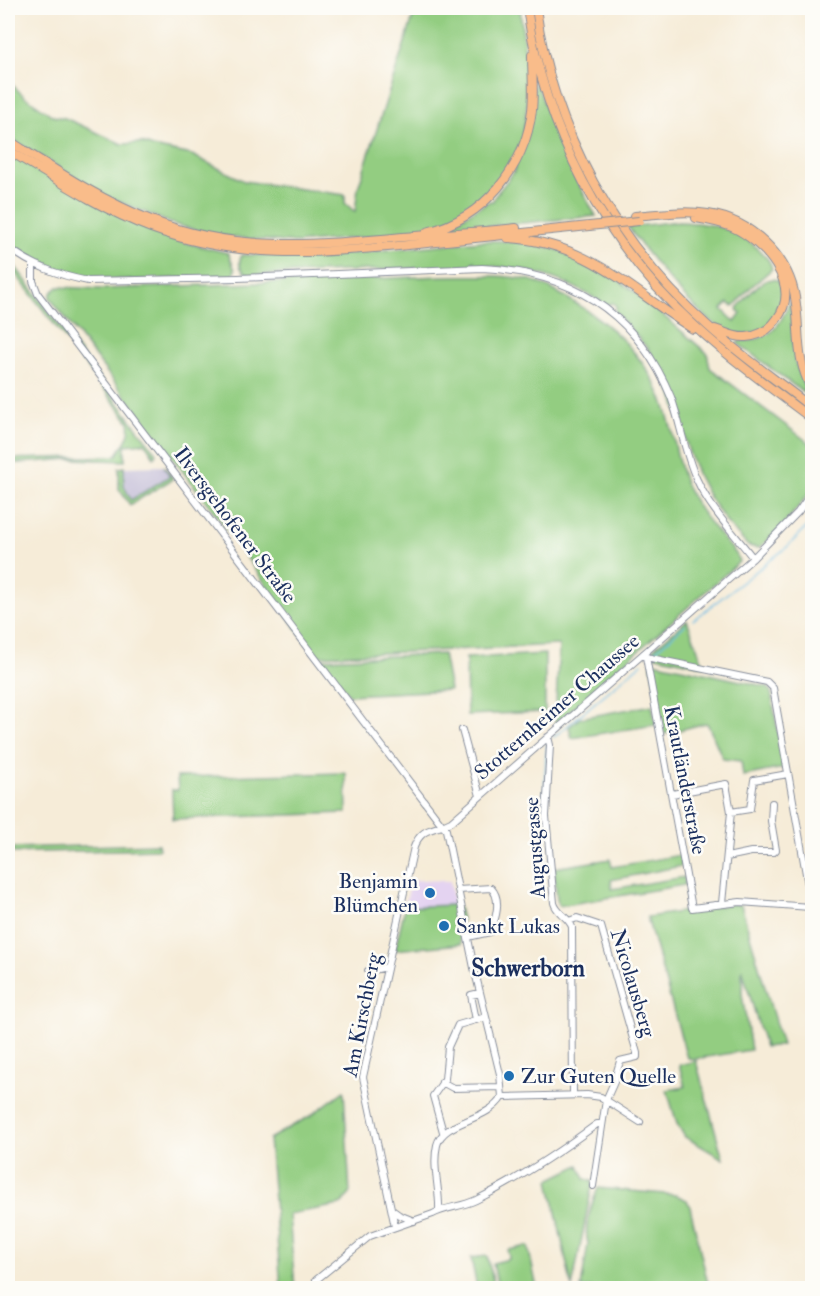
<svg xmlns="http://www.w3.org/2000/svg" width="820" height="1296" font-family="'IM FELL Double Pica',serif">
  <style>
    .built { fill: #e4d3f1 }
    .industrial { fill: #c6c0d9 }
    .green { fill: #93cd81; stroke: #577e70; stroke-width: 1.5 }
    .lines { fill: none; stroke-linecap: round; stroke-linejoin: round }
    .stream { stroke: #6bbce6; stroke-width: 1.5 }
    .minor-casing { stroke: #888e9b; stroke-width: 8 }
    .highway-casing { stroke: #888e9b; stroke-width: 10 }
    .minor { stroke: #fff; stroke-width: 6 }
    .highway { stroke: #f9bc8a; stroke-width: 8 }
    .highway-bridge-casing { stroke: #888e9b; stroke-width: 10; stroke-linecap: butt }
    .highway-bridge { stroke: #f9bc8a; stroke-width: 8 }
    .poi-dot { fill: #1f6fb2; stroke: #fdfcf7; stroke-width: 2 }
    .labels { text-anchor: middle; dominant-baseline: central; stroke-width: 5; stroke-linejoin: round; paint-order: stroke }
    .street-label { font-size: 21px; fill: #1b2f5e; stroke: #fdfcf7 }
    .poi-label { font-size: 21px; fill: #1b2f5e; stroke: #fdfcf7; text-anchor: start }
    .quarter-label { font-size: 24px; font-weight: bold; fill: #1b2f5e; stroke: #fdfcf7 }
  </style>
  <rect width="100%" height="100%" fill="#fdfcf7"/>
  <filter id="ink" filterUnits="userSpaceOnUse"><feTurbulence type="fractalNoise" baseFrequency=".0167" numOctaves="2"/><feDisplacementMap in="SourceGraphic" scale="12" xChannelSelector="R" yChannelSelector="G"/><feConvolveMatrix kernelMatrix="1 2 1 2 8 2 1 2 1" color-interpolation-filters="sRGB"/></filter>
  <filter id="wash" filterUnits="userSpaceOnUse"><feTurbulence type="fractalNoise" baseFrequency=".008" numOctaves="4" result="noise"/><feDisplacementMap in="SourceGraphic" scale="24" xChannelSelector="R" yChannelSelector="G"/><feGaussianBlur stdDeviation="1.35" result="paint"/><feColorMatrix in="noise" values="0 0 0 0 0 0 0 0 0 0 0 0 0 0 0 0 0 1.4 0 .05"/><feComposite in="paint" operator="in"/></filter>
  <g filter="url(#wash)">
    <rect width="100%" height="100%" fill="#f6ecd8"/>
    <!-- built -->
    <path class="built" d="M411 880 450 881 454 905 405 907Z"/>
    <!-- industrial -->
    <path class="industrial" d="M164 466 170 476 131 500 124 487V467Z"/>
    <!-- green -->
    <path class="green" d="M416 8H520L529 88 522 141 504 175 486 196 465 212 431 229 389 235 296 243 220 236 173 224 106 196 8 137V81L24 96 53 116 65 118 122 144 142 143 153 147 192 155 244 181 345 195V203L355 212 358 188Z
      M536 81C552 129 571 173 596 216L439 231 490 201H493L495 196 514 172Z
      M8 153 179 241 228 253 235 270 233 275C157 278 71 294 8 243Z
      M671 222C705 222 738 226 762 253 767 258 771 262 772 269L750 288 735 305 732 306 728 303 722 309 735 322 741 314 737 310 738 307C748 296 765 271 781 282 783 300 782 314 766 327 758 334 740 336 731 333 701 323 646 253 628 227Z
      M481 241C515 240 550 244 581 259 628 280 667 320 707 353L710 368 812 445V490L782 527 759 548 748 546 727 523 709 497 698 476 689 452 673 397 665 377 649 350 615 312 616 306 613 303 606 305C561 276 529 268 476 265L474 261 470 266 249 275C240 271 237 263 242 255L325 256Z
      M8 257 156 453 154 457 145 443 125 445V461L71 459 8 464V459L116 456C123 444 132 436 129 422L8 264Z
      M444 276C472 276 502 274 530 280 543 283 555 291 567 298 608 321 643 353 662 398 672 423 675 451 683 477 693 507 717 531 737 555L739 562 555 724 559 645 316 656 221 521 50 298 51 293 58 287 101 289Z
      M790 301 795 362 808 394 800 390 737 343 740 341C770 341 780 327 790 301Z
      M164 466 173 478 171 480 130 505 119 489V468L124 467V486L131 500 170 476Z
      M687 620 704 666 651 655 652 650Z
      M443 654 450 690 349 695 322 659Z
      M545 654V712L467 715 466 658Z
      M654 662 768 687 771 692 784 768 743 776 741 761 723 759 708 725 706 723 664 734 651 665Z
      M652 705 656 725 572 738 569 727 580 718Z
      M346 773 347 813 173 819 172 790H178L177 777Z
      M158 844 159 849 8 853V848Z
      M680 855 682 866 611 880 612 889 684 877 685 885 559 906 557 900 554 868 610 859 612 867Z
      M732 904 741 905 782 1045 765 1047 742 969V994L751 1050 695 1059 687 1058 647 917Z
      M454 905 459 908 462 920 458 926 461 944 395 950 405 907Z
      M696 1061 723 1159 685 1137 677 1124 667 1090 685 1087 679 1065Z
      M344 1091 350 1194 340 1205 289 1214 295 1288H281L269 1139 310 1116Z
      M579 1165 585 1179 593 1181 572 1288 549 1180Z
      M598 1188 676 1195 687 1200 690 1207 709 1288H581L588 1243C583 1229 592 1203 598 1188Z
      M528 1246 537 1288H498L493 1263 509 1259 508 1250Z
      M487 1256 495 1288H477L471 1258Z"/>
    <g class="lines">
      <!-- stream -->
      <path class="stream" d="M693 620 786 548 812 522
        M652 654 685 625
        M554 737 642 663
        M543 814 547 744
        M543 818 545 853
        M546 859 548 873"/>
    </g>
  </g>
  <g filter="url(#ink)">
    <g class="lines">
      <!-- minor casing -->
      <g class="minor-casing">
        <path id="minor" d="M8 247C32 266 58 275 88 281L238 278 482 268C571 272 636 312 671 397 681 424 684 453 697 480 710 509 733 532 753 558
          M33 264V281L38 294 446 830 474 968 500 1074 502 1097
          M643 654 646 657 767 682 773 688 811 902 810 907 740 902 692 908 646 657
          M462 730 480 796
          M548 737 550 745 546 816 554 903C557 914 568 916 572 927L573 1095
          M672 794 726 784 731 812 722 903
          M731 812 750 809 754 780 788 774
          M727 857 751 852H774L776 850 771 821 772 803
          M458 890 491 888C502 899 496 919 490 932L468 937
          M569 921 577 918 601 926 637 1053V1057L620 1061 614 1082 606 1100 593 1186
          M368 971 387 967
          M476 1020 471 995 480 993
          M442 1082 453 1088 501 1087
          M502 1097 587 1095 601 1097 640 1122
          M443 1132 433 1096 445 1079 448 1047 458 1025 486 1017
          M392 1210 399 1215 414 1221
          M439 1210C440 1189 432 1167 437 1145 443 1120 487 1122 502 1097
          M395 1227 363 1077 414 847C422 826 434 831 451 822L753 558 798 512 812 492
          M316 1280 370 1236 433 1214C444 1207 462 1207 476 1200 519 1179 558 1153 597 1124H602"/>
      </g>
      <!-- highway casing -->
      <g class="highway-casing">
        <path id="highway" d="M527 8C544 130 604 243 695 326 732 360 772 389 812 419
          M536 8C552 131 616 244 708 326 741 356 778 381 812 408
          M8 140C54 169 100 200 151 220 237 253 313 245 403 237 441 234 479 232 516 228
          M8 150C54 178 100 209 151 228 238 260 318 254 408 245 468 239 529 232 589 226
          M635 216C660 214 684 210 708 214 750 220 788 255 795 297 801 333 794 356 812 390
          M696 218C708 220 720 222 732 227 763 241 803 284 777 319 770 329 759 336 746 337 735 338 725 332 715 329
          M427 232C484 218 525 168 532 110 534 92 532 73 532 55
          M508 238C588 242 630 290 693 329"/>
      </g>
      <!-- minor -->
      <use href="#minor" class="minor"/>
      <!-- highway -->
      <use href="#highway" class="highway"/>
      <!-- highway-bridge casing -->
      <g class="highway-bridge-casing">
        <path id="highway-bridge" d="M589 226 639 221"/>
      </g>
      <!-- highway-bridge -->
      <use href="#highway-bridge" class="highway-bridge"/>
    </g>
  </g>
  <!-- markers -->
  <g class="poi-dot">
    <circle cx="430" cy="893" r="6"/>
    <circle cx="444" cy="926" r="6"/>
    <circle cx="509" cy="1076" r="6"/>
  </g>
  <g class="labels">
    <!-- street labels -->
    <g class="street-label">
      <text transform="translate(235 525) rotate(53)">Ilversgehofener Straße</text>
      <text transform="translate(557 707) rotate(-41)">Stotternheimer Chaussee</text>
      <text transform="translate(685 780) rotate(79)">Krautländerstraße</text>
      <text transform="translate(535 848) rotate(-94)">Augustgasse</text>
      <text transform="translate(633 983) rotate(73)">Nicolausberg</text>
      <text transform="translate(362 1015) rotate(-79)">Am Kirschberg</text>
    </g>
    <!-- poi labels -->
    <g class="poi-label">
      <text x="418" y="881" text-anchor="end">Benjamin<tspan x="418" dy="24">Blümchen</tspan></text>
      <text x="456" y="926">Sankt Lukas</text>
      <text x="521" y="1076">Zur Guten Quelle</text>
    </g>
    <!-- quarter labels -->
    <g class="quarter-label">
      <text x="528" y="968">Schwerborn</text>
    </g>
  </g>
  <!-- margin -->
  <rect width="820" height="1296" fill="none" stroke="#fdfcf7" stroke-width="30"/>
</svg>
